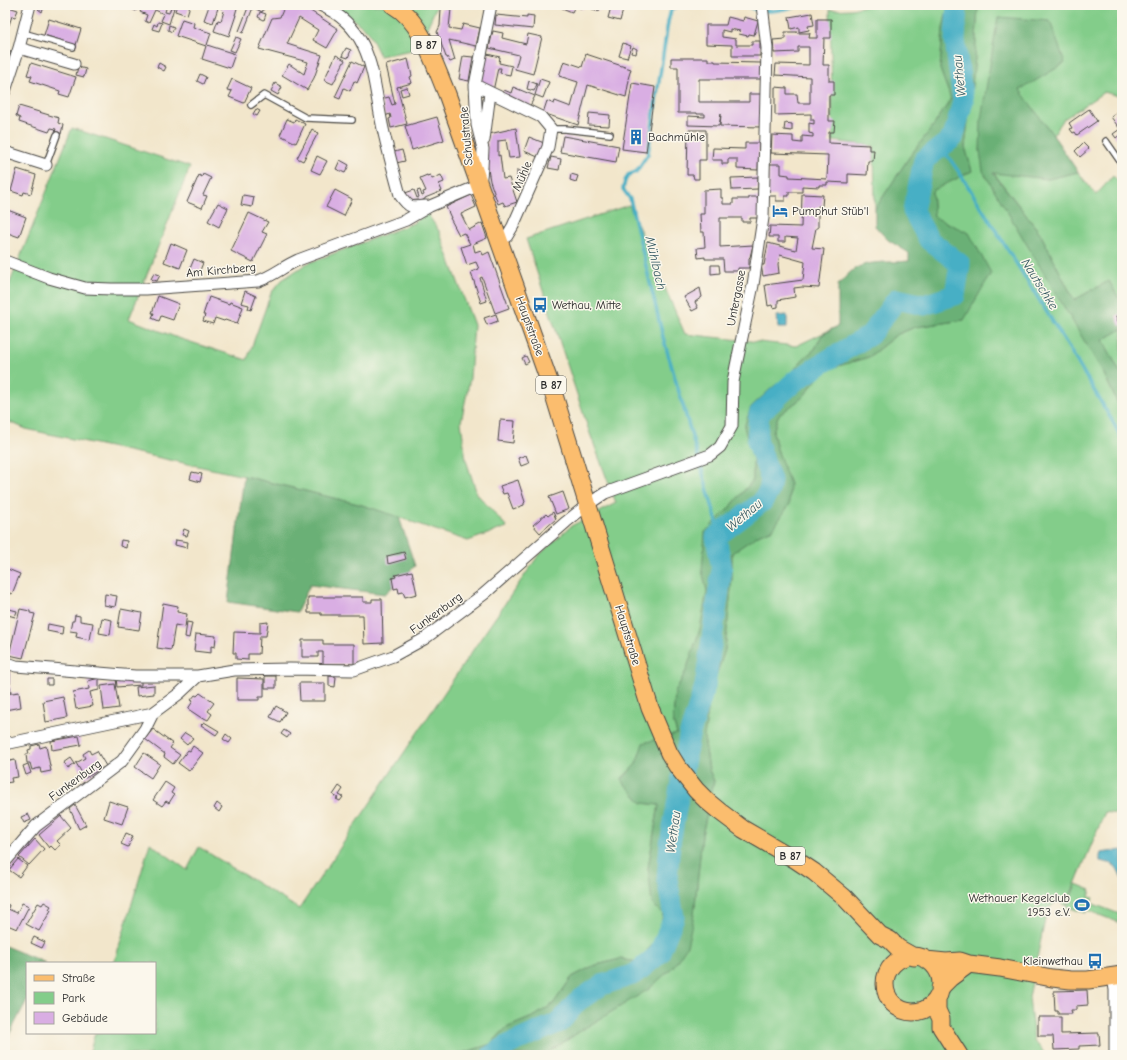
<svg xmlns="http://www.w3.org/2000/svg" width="1127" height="1060" font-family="'Comic Neue',sans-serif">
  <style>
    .green { fill: #83cd8a; stroke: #577c5a }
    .forest { fill: #6ab076; stroke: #4a6e50 }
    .water { fill: #46afc5; stroke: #386d78 }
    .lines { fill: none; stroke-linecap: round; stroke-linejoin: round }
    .stream { stroke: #46afc5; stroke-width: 3.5 }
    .river { stroke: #46afc5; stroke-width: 21 }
    .building { fill: #d9aee3 }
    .lane-casing { stroke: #494743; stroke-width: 8 }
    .street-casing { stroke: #494743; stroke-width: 13 }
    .primary-casing { stroke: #494743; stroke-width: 19 }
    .lane { stroke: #fff; stroke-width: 5.5 }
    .street { stroke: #fff; stroke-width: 11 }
    .primary { stroke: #fbbd6e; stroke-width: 17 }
    .labels { text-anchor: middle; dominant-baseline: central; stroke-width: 3; stroke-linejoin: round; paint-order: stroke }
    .shield { fill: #fbf7ec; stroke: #696865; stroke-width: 1 }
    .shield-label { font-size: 11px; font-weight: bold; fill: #2b2b2b }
    .street-label { font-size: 12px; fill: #2b2b2b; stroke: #fbf7ec }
    .poi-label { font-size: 12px; fill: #2b2b2b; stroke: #fbf7ec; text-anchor: start }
    .water-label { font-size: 13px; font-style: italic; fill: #345961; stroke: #fbf7ec }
  </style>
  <rect width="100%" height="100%" fill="#fbf7ec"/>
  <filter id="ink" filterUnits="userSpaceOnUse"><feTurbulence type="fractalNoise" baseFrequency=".025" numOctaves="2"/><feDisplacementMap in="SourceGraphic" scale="8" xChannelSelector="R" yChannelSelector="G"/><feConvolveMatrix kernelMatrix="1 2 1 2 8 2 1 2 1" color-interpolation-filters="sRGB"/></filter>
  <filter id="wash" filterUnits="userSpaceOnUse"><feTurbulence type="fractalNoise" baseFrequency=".012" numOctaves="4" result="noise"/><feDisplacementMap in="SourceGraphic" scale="16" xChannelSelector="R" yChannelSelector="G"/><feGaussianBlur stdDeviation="0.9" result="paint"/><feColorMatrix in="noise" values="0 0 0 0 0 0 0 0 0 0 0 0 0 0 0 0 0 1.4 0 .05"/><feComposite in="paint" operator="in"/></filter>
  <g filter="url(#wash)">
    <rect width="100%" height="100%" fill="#f2e6cb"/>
    <!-- green -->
    <path class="green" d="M330 5H437L418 49 380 56 368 31 342 11Z
      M871 5H948L943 29 940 69 951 99 934 125 910 156 875 209 874 146 833 141 830 10 851 9Z
      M978 5H1122V97L1104 92 1064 119 1053 135 1019 90 1065 63 1017 19 998 17 980 151 1104 374 1122 413V815L1105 812 1066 906 1057 901 1047 910 1029 997 1034 1040 1046 1055H544L585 1028 694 915 702 835 714 781 709 770 704 737 711 690 725 650 732 578V552L760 534 773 529 777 449 773 432 778 416 803 397 824 370 869 357 896 335 915 327 964 320 969 233 934 218 932 190 972 171 965 147 975 58Z
      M72 128 190 167 129 319 178 338 247 360 271 293 282 280 306 264 414 223 427 213 439 231 474 325 470 378 461 422 466 460 477 494 507 527 468 541 362 505 244 476 26 429 5 420V295Z
      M993 172 1048 179 1078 172 1096 195 1113 176 1122 184V246L1121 247 1122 250V304L1109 281 1074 300 1040 233Z
      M629 205 685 334 796 346 838 326 822 335 815 349 803 359 791 374 773 387 751 407 745 427 753 459V480L732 505 702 570 707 591 700 629 686 671 675 692 673 721 677 734 644 743 636 764 621 779 642 803 659 805 648 868 663 914 659 936 638 962 620 959 593 966 572 977 553 1004 535 1016 506 1028 491 1044 457 1055H89L95 1033H155V963H114L150 843 187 870 199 847 299 909 479 641 538 556 571 526 616 503 589 431 526 239Z
      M1122 329V376L1103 340Z
      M1076 884 1091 890 1089 897 1093 898 1091 903 1122 915V924L1087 910 1086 913 1067 907Z"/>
    <!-- forest -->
    <path class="forest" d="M948 5H978L975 58 965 147 972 171 932 191 934 217 969 233 991 273 964 320 915 327 896 335 869 357 824 370 803 397 778 416 773 432 777 449 790 484 789 505 773 529 760 534 732 553V578L725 650 711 690 704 737 709 770 714 781 702 835 694 915 687 946 673 967 649 989 585 1028 544 1055H457L491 1044 506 1028 535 1016 553 1004 572 977 593 966 620 959 638 962 659 936 663 914 652 904 648 868 659 805 642 803 621 780 636 764 643 743 677 734 673 721 675 692 686 671 700 629 707 591 702 570 705 532 732 505 753 480V459L744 427 751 407 773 387 791 374 803 359 815 349 822 335 838 326V285C843 280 849 272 856 268 870 260 893 263 909 261V253L888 240 875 226V209L910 156 934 125 951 99 940 69 943 29Z
      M998 17 1050 21 1065 63 1020 90 1053 135 1078 172 1048 179 993 173 1040 233 1074 300 1109 281 1122 304V329L1103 340 1122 376V413L1104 374 983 171 980 151 981 119Z
      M244 476 362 505 399 517 415 566 385 594 310 585 297 612 228 602Z
      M5 946 46 963H27V1000L5 1043Z"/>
    <!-- water -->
    <path class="water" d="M787 315V328H778L777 316Z
      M1122 850V879C1119 875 1119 870 1116 867 1112 863 1105 862 1100 861V856L1101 853Z"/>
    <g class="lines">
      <!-- stream -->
      <path class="stream" d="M680 5 671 10 668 22 648 154 636 172 628 175 625 181 623 189 630 199 663 337 717 522 716 537
        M746 5C761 16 786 9 802 5
        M953 138 947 155 961 175 1063 338 1113 422 1122 440"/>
      <!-- river -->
      <path class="river" d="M492 1055 510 1044 560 1022 578 1001 602 985 635 974 659 954 674 917 667 879 670 844 689 736 705 686 722 569 716 537 762 502 769 491 771 480 757 440 759 414 794 382 823 363 870 335 897 299 924 305 955 295 960 264 929 240 913 211 924 160 953 138 963 101 955 40 957 5"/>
    </g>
    <g id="blocks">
      <!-- building -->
      <path class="building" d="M40 5H45L42 12 38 9Z
        M125 5H138L136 11 125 6Z
        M143 5 150 7 151 5H167L165 12 169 13 171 7 174 8 169 24 161 21 164 14 155 10 149 23 145 21 147 15 140 12Z
        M177 5H190L187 15 175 11Z
        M206 5H219L213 23 204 20 209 6Z
        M222 5H238L235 15H236L229 36 214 31 218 20 221 21 224 11 221 8Z
        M249 5H254L243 33 239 31Z
        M257 5 265 6 262 12 256 9Z
        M285 5H300L306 8 338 29 327 48 313 40 318 30 299 18 287 44 322 55 314 78 307 90 282 75 289 64 304 74 308 62 259 49 272 18 280 17Z
        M563 5H584L583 9 575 6 572 12 562 8Z
        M593 5H600L599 11 592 9Z
        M5 6 18 10 15 17 12 16 9 25 5 24Z
        M611 7 623 10 620 21 608 18Z
        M441 8 451 9 449 28 461 30 463 24 480 28 476 46 449 40 455 60 450 62 447 57H446L437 32 440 26Z
        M260 12 266 14 264 20 258 17Z
        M812 13 814 25 808 26 809 30 799 32V27L791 29 789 17Z
        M496 15 527 18V15L534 16 533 29 495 25Z
        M728 17 743 21 744 17 758 21 754 35 749 34 748 36 739 34 740 31 730 29V32L722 30V37L736 39V45H752V41H760V56H732V45L706 44V25H726Z
        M49 19 81 29 76 45 44 35Z
        M182 19 194 23 193 27 211 33 207 45 235 54 230 68 202 59 206 46 176 36Z
        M817 19H831V38H824L823 65H829V81H834V95H829V121H835L834 132H829V143L869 145V150H874L873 161H868L867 175 848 174V183L827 182V185H819V187L802 186V192H789V196H785V201H776V196H768L769 164H781V174L789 175V177L827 179 828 155 771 153 772 135 793 136V142L802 143V136L813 137V134L809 133V123L814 124V120H811V114L775 115V87L787 88V94H797L798 103H810V77L775 75 776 64 809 65V47H798V52L774 53 773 40 785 39V32H797V33H810L809 38H817Z
        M158 22 162 23 159 31 152 29 154 24 157 26Z
        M169 25 174 27 172 32 168 30Z
        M493 31 503 33 502 38 526 44 528 34 542 37 533 74 515 69 519 55 489 48Z
        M236 37 241 39 235 52 230 50Z
        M623 43 631 46 627 58 619 56Z
        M633 47 637 49 636 54 631 53Z
        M346 48 351 50 348 58 342 56Z
        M5 49 11 51 9 56 5 54Z
        M487 54 500 57 499 63 512 66 510 75 500 73 501 68H498L493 91 480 85Z
        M586 54 631 69 628 79 629 80 626 97 588 85 578 125 543 113 547 101 554 104 555 101 571 107 578 82 559 76 564 61 582 67Z
        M336 55 345 60 333 84 324 80Z
        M463 56 473 57 469 81 459 79Z
        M671 58H708V61H715V62L761 63V79H699V102H749V94H762L761 127 720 126 721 114 719 126 688 125V116L705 117V114H697V113H678V67H671Z
        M408 59 412 76 410 77 412 83 397 87 407 124 391 128 389 119 391 118 390 114 385 116 381 99 389 97 392 105 395 104 386 65Z
        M352 61 364 67 357 83 354 81 350 91 344 88 340 99 335 97Z
        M31 63 76 77 69 97 59 94 60 91 30 81 32 76 27 75Z
        M159 63 166 67 164 71 157 67Z
        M78 67 86 69 84 77 76 75Z
        M200 74 206 77 203 84 197 81Z
        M232 79 251 88 244 103 229 97 232 91 227 90Z
        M540 79 549 82 543 98 535 95Z
        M529 81 537 84 534 91 527 89Z
        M275 83 282 87 278 95 271 91Z
        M632 83 655 87 646 152 622 149Z
        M407 87 409 94 402 96 400 89Z
        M513 87 535 96 530 106 502 95 504 90 511 93Z
        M19 106 59 118 58 123 63 125 61 134 55 132 56 129 51 128 49 132 19 122 20 118 16 116Z
        M256 109 260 111 257 116 253 114Z
        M1089 109 1097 121 1077 135 1075 132 1073 133 1070 129 1072 128 1069 123Z
        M1119 111 1122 115V133L1116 138 1113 134 1120 129 1111 117Z
        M589 113 610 115 609 126 588 125Z
        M437 117 444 140 412 150 405 126Z
        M287 119 294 122 295 119 305 124 296 143 280 135Z
        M785 123 792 124V131L784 130Z
        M516 128 520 157 509 158 506 140 498 141V156L500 155 503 179 509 178 517 202 505 206 503 202 498 204 490 181 486 157 489 134Z
        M312 129 318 133 303 161 297 158Z
        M688 130H706V160H699V179H694L693 175H687Z
        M563 136 619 146 616 162 560 152Z
        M529 137 544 143 538 157 524 151Z
        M745 143H759L758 170 737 169V159H728V164H722V160H712L713 148 745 149Z
        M1083 143 1089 149 1080 157 1075 151Z
        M402 150 405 161 396 163 394 152Z
        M317 156 327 161 320 174 311 170Z
        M551 157 561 159 559 170 548 168Z
        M340 160 349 165 345 173 336 169Z
        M17 169 36 175 31 194 24 192 23 195 11 191Z
        M517 170 531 176 527 185 517 181Z
        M203 174 211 178 203 195 207 196 202 208 187 202 199 175 202 177Z
        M571 174 578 176 576 182 570 180Z
        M427 175V176L430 175 432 179 441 175 444 182 439 184 442 191 425 198V199L419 202 418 200 408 201 405 193 414 190 417 198 419 197 417 191 420 190 422 196 424 195 423 192 426 191 420 178Z
        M758 177V189L732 190 731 178Z
        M721 189V198H723V204H733V199H749V197H759L760 218H750V222H742V218H720V247L753 245 750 257 749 258V268H738V271H724L723 259H705V257L698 258 697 248 705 247 704 232H701L700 214H704V190Z
        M335 190 352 199 344 216 326 207Z
        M802 194 823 195 822 206H818V228H816L812 248 824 249 819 288 802 287 794 288 795 297 778 300V307L773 308 772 305 768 306 765 285 803 280 805 262 780 255 778 264 779 273 763 276 761 265H764L768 243 796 250 798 238 785 237V242H778V237H769L770 226 801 227Z
        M243 195 254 197 252 207 241 205Z
        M471 195 476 207 461 214 469 230 482 223 487 238 473 244 475 252 481 250 483 255 489 252 509 308 495 313 482 277 480 278 487 301 481 303 471 272 479 269 476 262 467 265 461 247 470 244 464 233 459 235 450 218H451L446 207Z
        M218 203 228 208 219 227 208 221Z
        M5 209 26 217 19 237 5 232Z
        M249 213 268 222 262 232 267 234 253 262 231 251Z
        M171 243 187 250 180 268 164 262Z
        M194 259 203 263 198 275 189 271Z
        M711 265H719L720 273 711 274Z
        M154 273 160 275 157 281 151 279Z
        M700 288 702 297 695 302 698 308 692 311 684 297Z
        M245 291 256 296 251 310 248 309 249 305 241 303Z
        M158 296 179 304 173 320 161 316 159 321 152 318 154 313H152Z
        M209 297 229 304 230 302 243 307 237 324 225 320 224 321 215 318 213 324 203 321 205 315H203Z
        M1122 313V325L1120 326 1116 316Z
        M496 314 498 321 487 325 484 318Z
        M526 356 529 362 525 364 522 358Z
        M500 420 515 421 513 443 498 441Z
        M526 455 529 463 521 466 518 458Z
        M192 472 202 474 200 482 190 479Z
        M518 480 525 502 524 503V505L513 509 507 493 503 494 500 486Z
        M563 492 569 509 556 514 549 497Z
        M553 512 556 519 540 533 533 525 546 514 548 516Z
        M184 529 189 531 187 536 182 535Z
        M121 540 127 541 126 548 120 546Z
        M176 540 188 542 187 548 175 545Z
        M404 552 406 559 388 564 387 556Z
        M5 568 20 574 12 594 5 591Z
        M412 571 417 594 405 597 403 592 399 593 398 588 394 589 392 578 396 577 395 575Z
        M105 594 117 596 115 607 104 605Z
        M308 597H363V602H372V599H382L383 643 364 644 363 615H321V613H308Z
        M163 603 178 606 177 612 187 614 185 627 175 625 171 650 157 648Z
        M9 609 17 611 15 617 8 615Z
        M20 609 30 611V613L35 614 23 658 9 655Z
        M121 609 142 613 139 630 118 627Z
        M75 615 80 616V621L93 623 90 640 76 637 77 632 70 631 72 621H74Z
        M102 618 112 620 110 635 99 633Z
        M187 622 192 623 189 638 185 637Z
        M268 622 266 636H260L259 654H248V660L236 659V653H233L234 632 260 633V623Z
        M48 624 63 627 62 634 47 631Z
        M196 634 216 636 215 647 211 646V653L194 651Z
        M302 640H323V644H354V664H323V652H318V657H302Z
        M5 669 10 670V684H5Z
        M265 676H276V688H265Z
        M329 676 336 677 335 687 329 686Z
        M99 678V690L90 692 93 706 76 709 73 692 89 689 88 681Z
        M116 678H141V685L117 687Z
        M237 678 264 679V697H259V700H237Z
        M47 679H52V685H47Z
        M299 683H325V701H300Z
        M115 684 119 708 104 710 101 686Z
        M154 685V694L137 696 136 687Z
        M10 686 11 692 5 693V687Z
        M19 692 21 707 5 710V694Z
        M200 693 214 703 208 711 212 714 208 720 204 718 203 719 188 709 193 701 191 700 195 695 197 696Z
        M63 697 67 718 46 722 43 701Z
        M276 706 286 712 280 722 270 717Z
        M204 722 219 731 216 735 201 725Z
        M153 729 173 744 170 748 180 755 173 764 164 757 165 754 145 739Z
        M284 730 290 734 287 738 281 734Z
        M185 733 193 738 187 745 180 739Z
        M226 734 232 739 229 743 223 739Z
        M79 736 81 745 52 750 51 741Z
        M39 744 40 748 46 746 51 771 41 773 40 768 32 770 30 763H27L26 754H29L28 750 31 749V746Z
        M193 746 203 753 189 771 178 763 188 750 190 751Z
        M89 750 91 754 97 751 106 766 85 778 76 763 85 758 83 754Z
        M144 753 160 764 151 778 135 767Z
        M71 758 75 764 68 769 64 763Z
        M15 760 18 777 11 778 12 782 5 783V762Z
        M28 764 31 773 26 775 23 766Z
        M165 782 174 788 171 793 174 795 169 803 166 801 162 806 153 800Z
        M339 786 343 789 339 795 343 797 340 801 336 799 338 798 333 795Z
        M109 801 128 807 122 824 104 818Z
        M217 803 222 807 219 812 214 808Z
        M75 805 86 825 79 829 70 809Z
        M28 814 31 820 24 823 21 817Z
        M61 816 71 828 57 841 61 845 55 850 51 846 49 848 39 835Z
        M126 833 133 836 128 847 121 844Z
        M35 839 44 849 29 865 19 857Z
        M18 859 27 866 19 877 9 870Z
        M44 902 51 906 49 909 51 910 39 931 26 924 38 903 42 905Z
        M22 903 29 906 17 929 5 924V904L9 905 8 909 17 913Z
        M34 937 45 942 42 948 31 943Z
        M1087 990 1088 1005 1076 1006V1010H1071L1072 1014H1058V1011H1055L1054 991Z
        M1038 1017H1061V1034L1099 1033 1100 1045 1079 1046V1049L1054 1050 1053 1036H1038Z"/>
    </g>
  </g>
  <g filter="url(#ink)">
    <use href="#blocks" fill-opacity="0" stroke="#494743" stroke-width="1"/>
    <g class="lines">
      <!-- lane casing -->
      <g class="lane-casing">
        <path id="lane" d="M23 33 73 47
          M251 105 264 95 306 118 352 120
          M551 129H565L610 134
          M1106 141 1122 164
          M46 165 57 135"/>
      </g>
      <!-- street casing -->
      <g class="street-casing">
        <path id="street" d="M320 5C375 29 372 79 383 129 388 151 394 173 400 195 409 208 411 208 426 206
          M19 48 74 64
          M475 85 541 117 551 129 548 147 513 226 507 236 500 241
          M5 91 19 48 30 5
          M484 140 490 93
          M5 152 46 165
          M5 261 49 278 85 288 111 289H146L258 281C273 276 284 266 298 260L406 220 430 206 480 185 482 168 483 149 477 125 475 85 491 5
          M5 662 16 666 135 676H198
          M5 744 153 713 180 693 198 676 234 670 290 669 354 670 393 656 424 639 484 594 566 522 587 505 605 493 710 455 720 447 732 426 733 382 736 366 753 285 763 218 767 48 762 5
          M5 862 36 826 122 761 145 729 153 713
          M1113 977 1115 990V1055"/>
      </g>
      <!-- primary casing -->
      <g class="primary-casing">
        <path id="primary" d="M393 5C422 21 434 64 447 94L554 395 650 708 669 753 677 766 696 790 707 801 719 811 743 829 796 860 814 872 845 898 880 935 890 940 898 948 914 957
          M885 984a28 28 0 1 1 56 0a28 28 0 1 1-56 0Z
          M926 960 946 962 960 961 969 964 1000 968 1052 978 1071 980H1088L1122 975
          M940 988 950 978 969 964
          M937 998V1010L941 1019V1027L959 1055"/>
      </g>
      <!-- lane -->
      <use href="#lane" class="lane"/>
      <!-- street -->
      <use href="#street" class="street"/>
      <!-- primary -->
      <use href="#primary" class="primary"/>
    </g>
  </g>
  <!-- icons -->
  <defs>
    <g id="building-bare" transform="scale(1.2)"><path d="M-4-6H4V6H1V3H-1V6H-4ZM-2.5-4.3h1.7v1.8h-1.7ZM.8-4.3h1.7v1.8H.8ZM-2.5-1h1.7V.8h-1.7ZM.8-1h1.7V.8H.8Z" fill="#1f6fb2" stroke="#fbf7ec" stroke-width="2.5" paint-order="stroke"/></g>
    <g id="hotel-bare" transform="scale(1.2)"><path d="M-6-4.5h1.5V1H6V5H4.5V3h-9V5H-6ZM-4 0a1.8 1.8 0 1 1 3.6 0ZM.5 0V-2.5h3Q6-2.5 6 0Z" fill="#1f6fb2" stroke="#fbf7ec" stroke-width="2.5" paint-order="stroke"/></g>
    <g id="bus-bare" transform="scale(1.2)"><path d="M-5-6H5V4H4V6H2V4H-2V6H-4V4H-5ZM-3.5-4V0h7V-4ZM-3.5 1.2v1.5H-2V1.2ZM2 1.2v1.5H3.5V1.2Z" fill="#1f6fb2" stroke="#fbf7ec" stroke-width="2.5" paint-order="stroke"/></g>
    <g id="stadium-bare" transform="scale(1.2)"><path d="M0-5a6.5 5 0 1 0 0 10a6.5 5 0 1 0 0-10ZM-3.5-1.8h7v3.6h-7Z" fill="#1f6fb2" stroke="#fbf7ec" stroke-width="2.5" paint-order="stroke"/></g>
  </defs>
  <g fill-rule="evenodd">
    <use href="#building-bare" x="636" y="137"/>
    <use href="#hotel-bare" x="780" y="211"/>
    <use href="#bus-bare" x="540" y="305"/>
    <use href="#stadium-bare" x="1082" y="905"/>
    <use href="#bus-bare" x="1095" y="961"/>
  </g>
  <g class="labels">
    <!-- shield labels -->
    <g class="shield">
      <rect x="411" y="36" width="30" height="18" rx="3"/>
      <rect x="536" y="376" width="30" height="18" rx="3"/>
      <rect x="775" y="847" width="30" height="18" rx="3"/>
    </g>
    <g class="shield-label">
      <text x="426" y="45">B 87</text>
      <text x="551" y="385">B 87</text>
      <text x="790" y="856">B 87</text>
    </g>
    <!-- street labels -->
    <g class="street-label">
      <text transform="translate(466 136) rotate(-95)">Schulstraße</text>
      <text transform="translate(522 176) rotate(-66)">Mühle</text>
      <text transform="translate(221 270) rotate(-5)">Am Kirchberg</text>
      <text transform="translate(736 298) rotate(-79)">Untergasse</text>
      <text transform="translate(530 326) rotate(70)">Hauptstraße</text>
      <text transform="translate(436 613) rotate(-36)">Funkenburg</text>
      <text transform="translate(628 635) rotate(73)">Hauptstraße</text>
      <text transform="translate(75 780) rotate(-36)">Funkenburg</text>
    </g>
    <!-- poi labels -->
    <g class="poi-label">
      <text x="648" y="137">Bachmühle</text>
      <text x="792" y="211">Pumphut Stüb'l</text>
      <text x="552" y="305">Wethau, Mitte</text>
      <text x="1070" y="898" text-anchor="end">Wethauer Kegelclub<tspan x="1070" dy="14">1953 e.V.</tspan></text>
      <text x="1083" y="961" text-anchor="end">Kleinwethau</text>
    </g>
    <!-- water labels -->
    <g class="water-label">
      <text transform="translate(959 76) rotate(-96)">Wethau</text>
      <text transform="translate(656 263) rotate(77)">Mühlbach</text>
      <text transform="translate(1040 284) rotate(58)">Nautschke</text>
      <text transform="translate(744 515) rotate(-40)">Wethau</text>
      <text transform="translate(673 832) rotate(-82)">Wethau</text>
    </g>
  </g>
  <!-- margin -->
  <rect width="1127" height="1060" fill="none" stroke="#fbf7ec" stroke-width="20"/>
  <!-- legend -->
  <rect x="26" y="962" width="130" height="72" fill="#fbf7ec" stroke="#a8a59f"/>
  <rect x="34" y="975" width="20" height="6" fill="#fbbd6e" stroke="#a8a59f"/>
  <text x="62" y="982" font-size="12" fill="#2b2b2b">Straße</text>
  <rect x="34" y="992" width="20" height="12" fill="#83cd8a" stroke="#a8a59f"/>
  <text x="62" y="1002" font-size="12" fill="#2b2b2b">Park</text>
  <rect x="34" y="1012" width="20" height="12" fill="#d9aee3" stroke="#a8a59f"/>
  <text x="62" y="1022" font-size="12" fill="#2b2b2b">Gebäude</text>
</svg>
